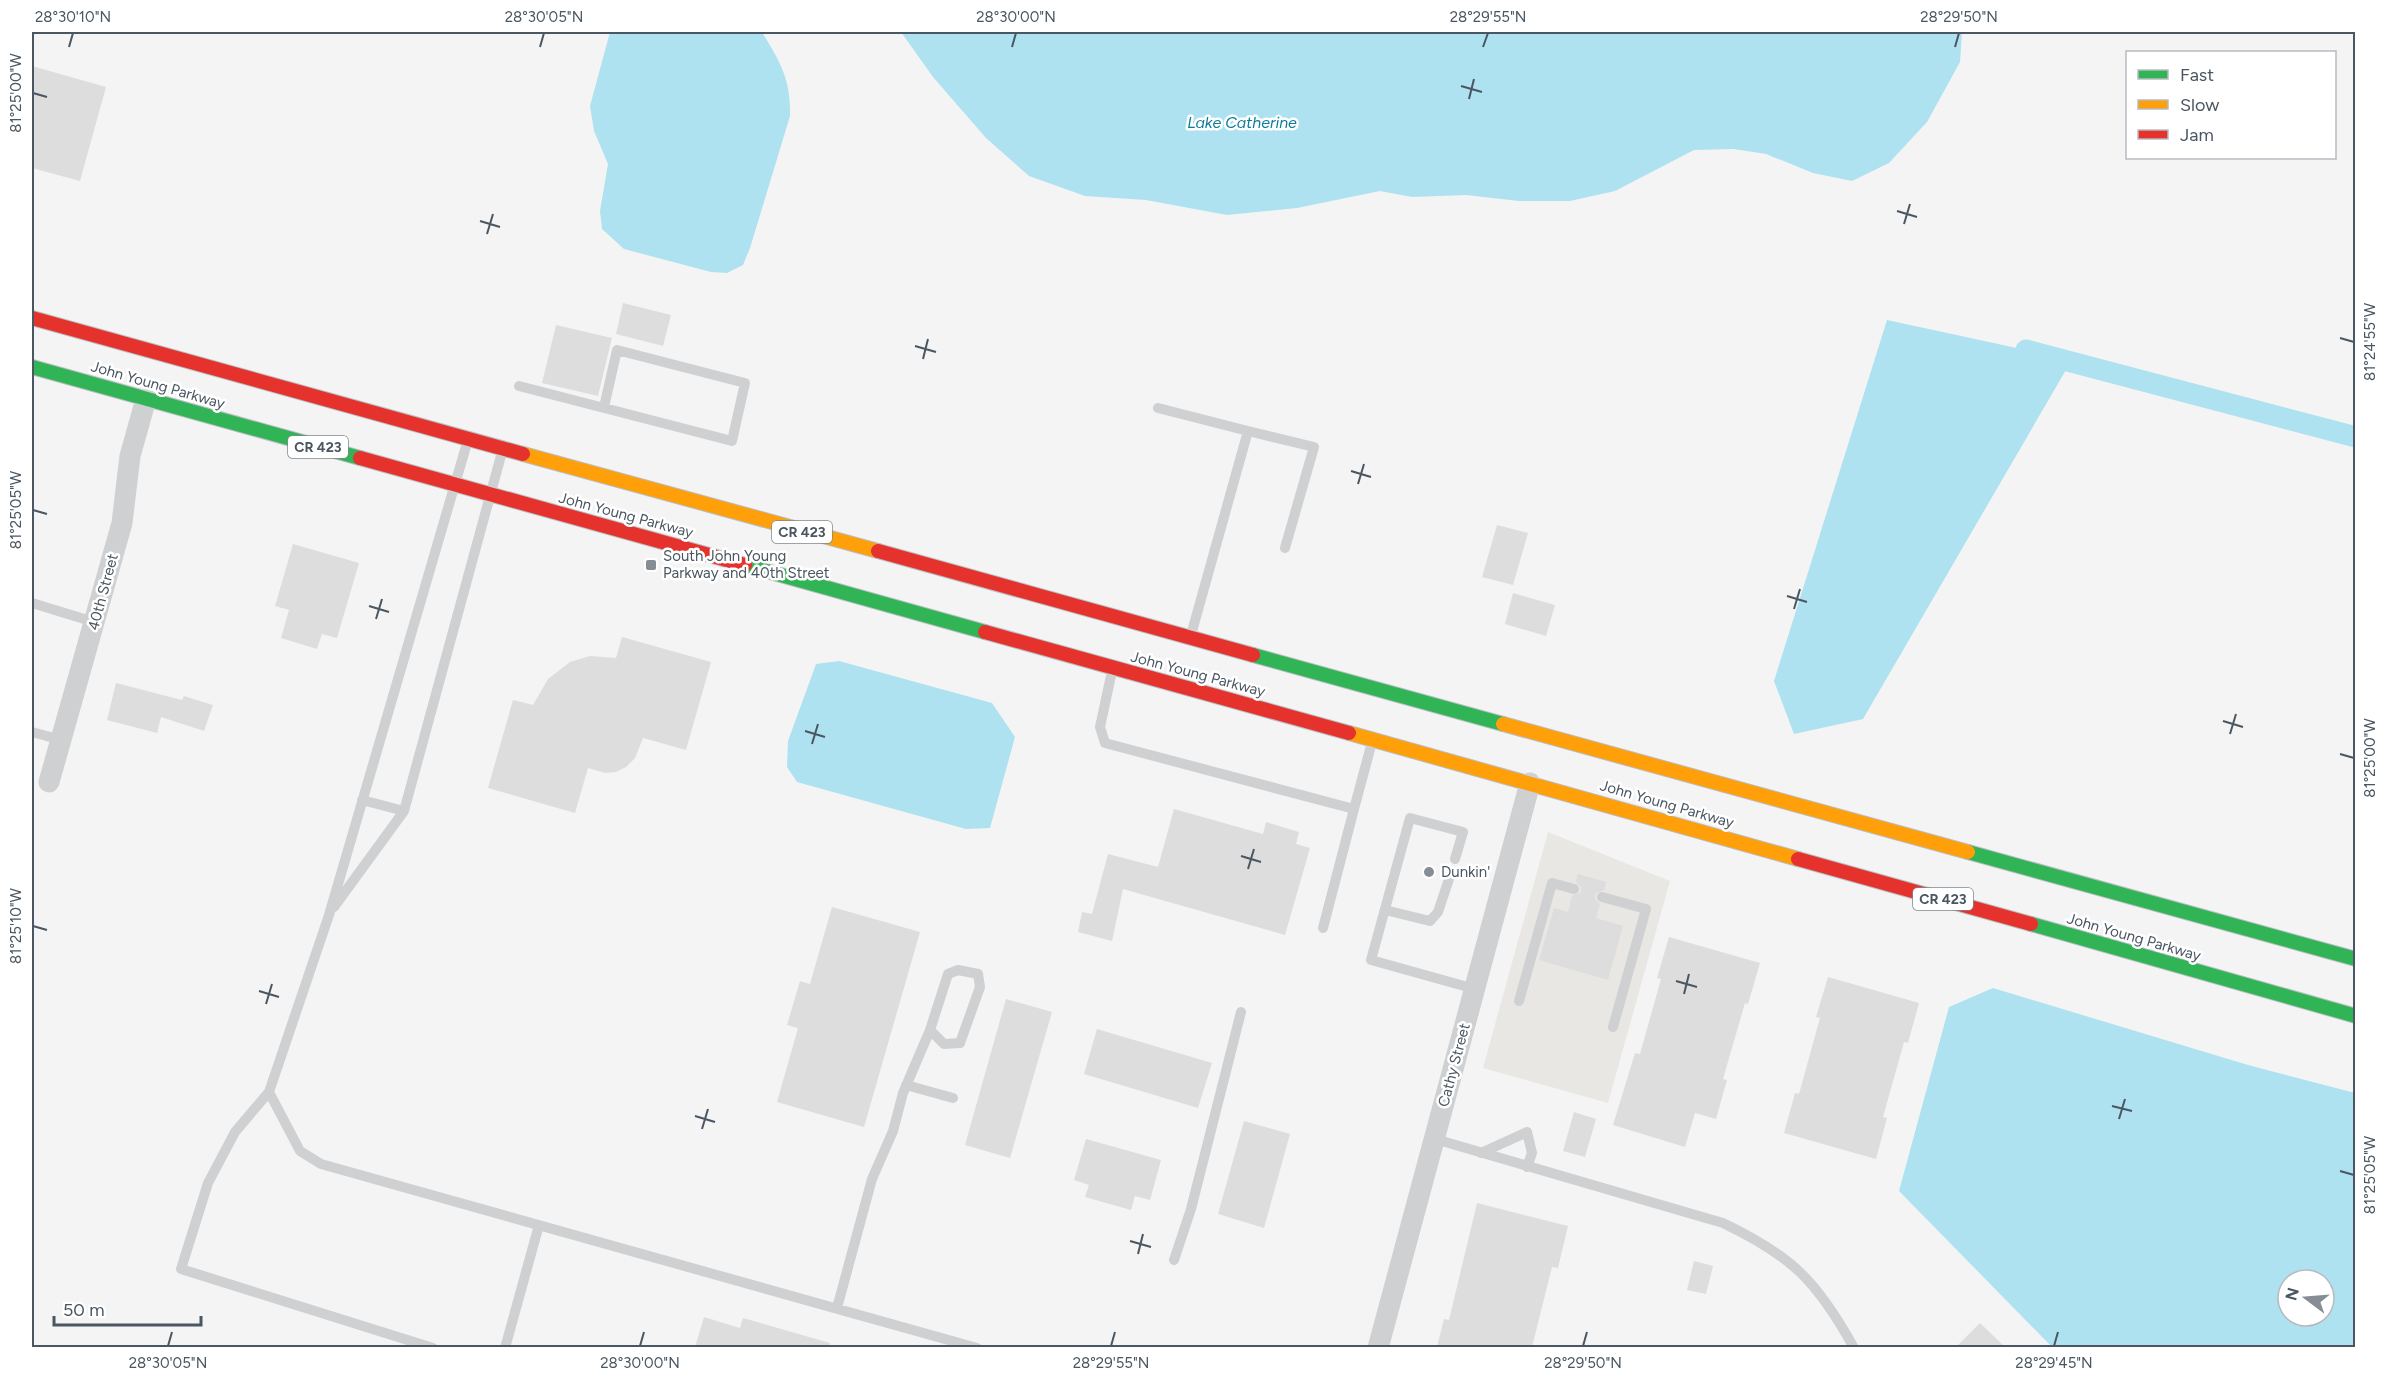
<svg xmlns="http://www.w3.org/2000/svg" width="2387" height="1379" font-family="Figtree,sans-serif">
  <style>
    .commercial { fill: #e8e7e3 }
    .water { fill: #aee2f0; fill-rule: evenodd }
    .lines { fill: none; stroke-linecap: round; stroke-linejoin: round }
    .canal { stroke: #aee2f0; stroke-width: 21 }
    .building { fill: #ddddde }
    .fast-casing { stroke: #b9bec3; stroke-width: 16 }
    .slow-casing { stroke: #b9bec3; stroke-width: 16 }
    .jam-casing { stroke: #b9bec3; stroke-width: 16 }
    .lane { stroke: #ced0d2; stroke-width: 10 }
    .street { stroke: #ced0d2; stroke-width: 21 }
    .fast { stroke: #30b455; stroke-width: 14 }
    .slow { stroke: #ff9f0a; stroke-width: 14 }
    .jam { stroke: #e5322d; stroke-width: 14 }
    .ticks { fill: none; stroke: #4a5661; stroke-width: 2 }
    .poi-dot { fill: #868d94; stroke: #fff; stroke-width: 2 }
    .labels { text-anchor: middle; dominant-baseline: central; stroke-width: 5; stroke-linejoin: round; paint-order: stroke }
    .shield { fill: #fff; stroke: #808990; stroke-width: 1.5 }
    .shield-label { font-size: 14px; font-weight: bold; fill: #4a5661 }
    .street-label { font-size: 15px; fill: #4a5661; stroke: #fff }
    .poi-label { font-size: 15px; fill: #4a5661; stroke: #fff; text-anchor: start }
    .water-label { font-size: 16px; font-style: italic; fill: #0c7c9b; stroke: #fff }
    .neatline { fill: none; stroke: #4a5661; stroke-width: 2 }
    .ticks-label { font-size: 15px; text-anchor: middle; fill: #4a5661 }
  </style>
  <rect width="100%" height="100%" fill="#f4f4f4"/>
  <!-- commercial -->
  <path class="commercial" d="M1548 832 1670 881 1608 1103 1483 1068Z"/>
  <!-- water -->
  <path class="water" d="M610 32H762C780 62 791 79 790 116L750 248 743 265 727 273 711 272 624 249 602 229 600 211 608 164 594 131 590 106Z
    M901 32H1962L1960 62 1927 122 1889 163 1852 181 1813 173 1766 154 1734 149 1694 150 1615 191 1570 201H1519L1466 195 1412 197 1380 191 1297 208 1227 215 1146 200 1085 196 1029 176 986 138 933 77Z
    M1887 320 2026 350 2070 363 1863 719 1794 734 1774 681Z
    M839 661 992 703 1015 737 990 828 966 829 797 782 787 767 788 741 816 664Z
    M1993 988 2248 1065 2355 1093V1347H2052L1899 1191 1949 1007ZM2288 1280H2324V1316H2288Z"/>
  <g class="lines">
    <!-- canal -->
    <path class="canal" d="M2026 350 2356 437"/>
  </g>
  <!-- building -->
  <path class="building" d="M32 66 106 87 80 181 32 168Z
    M623 303 671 315 663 346 616 334Z
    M556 325 612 338 598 396 542 383Z
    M1497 525 1528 533 1513 585 1482 577Z
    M293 544 359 563 337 638 322 634 317 649 281 638 289 610 275 606Z
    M1513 593 1555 605 1546 636 1505 624Z
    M622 637 711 662 686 750 643 738 635 758 626 767 616 772 605 773 588 768 575 813 488 788 513 700 533 705 548 679 570 662 590 656 616 658Z
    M116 683 182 700 184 696 213 705 204 731 161 717 157 733 107 720Z
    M1174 809 1263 834 1266 822 1299 832 1296 844 1310 848 1285 935 1123 889 1112 941 1078 932 1082 912 1092 914 1108 854 1158 867Z
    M1578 874 1606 882 1604 890 1595 894V899L1600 904 1596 918 1623 926 1608 980 1539 960 1554 908 1568 912 1572 896 1581 892V887L1576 882Z
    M832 907 920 932 864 1127 777 1102 798 1028 787 1025 800 981 810 984Z
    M1669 937 1760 963 1748 1004 1745 1003 1723 1079 1727 1080 1716 1119 1695 1113 1685 1147 1613 1125 1635 1053 1640 1054 1661 979 1657 978Z
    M1828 977 1919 1003 1908 1043 1904 1042 1883 1117 1887 1118 1876 1159 1784 1133 1795 1093 1799 1094 1820 1018 1816 1017Z
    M1006 999 1052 1012 1010 1158 965 1145Z
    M1097 1029 1212 1063 1198 1108 1084 1074Z
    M1574 1112 1596 1119 1585 1157 1563 1151Z
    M1244 1121 1290 1134 1264 1228 1218 1214Z
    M1086 1139 1161 1160 1150 1200 1135 1196 1131 1210 1085 1197 1089 1185 1074 1180Z
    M1477 1203 1568 1226 1558 1268 1552 1267 1532 1347H1437L1444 1319 1449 1320Z
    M1694 1261 1713 1266 1706 1294 1687 1290Z
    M704 1317 740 1328 743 1318 830 1343 829 1347H695Z
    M1980 1323 2005 1347H1956Z"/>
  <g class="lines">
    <!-- fast casing -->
    <g class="fast-casing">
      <path id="fast" d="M32 367 360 458
        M745 565 985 632
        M1253 655 1503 724
        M1968 852 2356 959
        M2031 924 2356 1016"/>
    </g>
    <!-- slow casing -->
    <g class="slow-casing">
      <path id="slow" d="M523 454 878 551
        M1503 724 1968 852
        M1349 733 1798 859"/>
    </g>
    <!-- jam casing -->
    <g class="jam-casing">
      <path id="jam" d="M32 318 523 454
        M360 458 745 565
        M878 551 1253 655
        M985 632 1349 733
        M1798 859 2031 924"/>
    </g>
    <!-- lane -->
    <path class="lane" d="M519 386 732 441 745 383 617 350 604 407
      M1158 408 1248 431 1191 635
      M1248 431 1314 447 1285 548
      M467 443 329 915 269 1092 300 1151 321 1164 977 1348
      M32 603 94 622
      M1112 671 1100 727 1105 743 1354 809 1372 742
      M32 732 61 740
      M362 800 404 811
      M1455 859 1463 832 1410 818 1371 960 1475 989
      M1602 897 1646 909 1613 1027
      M334 907 404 811 502 452
      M1385 910 1430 921 1438 912 1449 879
      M1323 928 1354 809
      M1519 1001 1552 883 1574 889
      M906 1085 953 1098
      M269 1092 235 1132 208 1183 181 1269 433 1348
      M1435 1139 1723 1223C1792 1256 1817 1281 1854 1348
      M1481 1153 1527 1132 1532 1153 1527 1167
      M1174 1260 1191 1209 1241 1012
      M837 1308 872 1179 893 1131 903 1093 930 1030 948 974 958 970 978 974 980 987 960 1043 944 1044 930 1030
      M505 1348 539 1225"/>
    <!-- street -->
    <path class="street" d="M49 782 122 523 130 456 146 399
      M1378 1348 1530 783"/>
    <!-- fast -->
    <use href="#fast" class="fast"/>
    <!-- slow -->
    <use href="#slow" class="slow"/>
    <!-- jam -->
    <use href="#jam" class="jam"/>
  </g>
  <!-- ticks -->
  <path class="ticks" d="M69 47 73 33M540 47 544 33M1012 47 1016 33M1483 47 1488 33M1955 47 1959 33M1461 86 1482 92M33 93 47 97M1469 99 1474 79M1897 211 1917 217M480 221 500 227M1904 224 1910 204M487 234 493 214M2340 338 2354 342M915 346 936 352M923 359 928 339M1351 471 1371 477M1358 484 1364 464M33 510 47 514M1787 596 1807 602M369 606 389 612M1794 609 1800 589M376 619 382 599M2223 721 2243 727M805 731 825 737M2230 734 2236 714M812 744 818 724M2340 754 2354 758M1241 856 1261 862M1248 869 1254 849M33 926 47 930M1676 981 1697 987M259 991 279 997M1684 994 1689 974M266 1004 272 984M2112 1106 2132 1111M695 1116 715 1122M2119 1119 2125 1099M702 1129 708 1109M2340 1171 2354 1175M1130 1241 1151 1247M1138 1254 1143 1234M168 1346 172 1332M640 1346 644 1332M1111 1346 1115 1332M1583 1346 1587 1332M2054 1346 2058 1332"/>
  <!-- markers -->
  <g class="poi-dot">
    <rect x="645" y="559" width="12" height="12" rx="3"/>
    <circle cx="1429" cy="872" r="6"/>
  </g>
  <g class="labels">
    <!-- shield labels -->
    <g class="shield">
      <rect x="288" y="436" width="60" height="22" rx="4.5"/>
      <rect x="772" y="521" width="60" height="22" rx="4.5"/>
      <rect x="1913" y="888" width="60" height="22" rx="4.5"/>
    </g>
    <g class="shield-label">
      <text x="318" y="447">CR 423</text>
      <text x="802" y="532">CR 423</text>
      <text x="1943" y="899">CR 423</text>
    </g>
    <!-- street labels -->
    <g class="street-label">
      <text transform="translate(158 385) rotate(16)">John Young Parkway</text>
      <text transform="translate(626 515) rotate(15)">John Young Parkway</text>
      <text transform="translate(103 592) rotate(-75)">40th Street</text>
      <text transform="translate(1198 674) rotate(15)">John Young Parkway</text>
      <text transform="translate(1667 804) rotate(16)">John Young Parkway</text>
      <text transform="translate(2134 937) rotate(16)">John Young Parkway</text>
      <text transform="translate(1454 1065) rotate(-75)">Cathy Street</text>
    </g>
    <!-- poi labels -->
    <g class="poi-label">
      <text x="663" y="556">South John Young<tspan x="663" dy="17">Parkway and 40th Street</tspan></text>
      <text x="1441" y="872">Dunkin'</text>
    </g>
    <!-- water labels -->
    <g class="water-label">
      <text x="1242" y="122">Lake Catherine</text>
    </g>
  </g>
  <!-- border -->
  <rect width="2387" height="1379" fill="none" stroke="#ffffff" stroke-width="66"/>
  <!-- legend -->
  <rect x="2126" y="51" width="210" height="108" fill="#ffffff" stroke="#b7bbc0" stroke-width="1.5"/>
  <rect x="2138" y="70" width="30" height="9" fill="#30b455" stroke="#b7bbc0" stroke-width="1.5"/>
  <text x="2180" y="81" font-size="18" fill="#4a5661">Fast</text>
  <rect x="2138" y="100" width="30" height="9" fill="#ff9f0a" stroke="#b7bbc0" stroke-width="1.5"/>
  <text x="2180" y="111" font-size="18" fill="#4a5661">Slow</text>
  <rect x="2138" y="130" width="30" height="9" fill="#e5322d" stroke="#b7bbc0" stroke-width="1.5"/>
  <text x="2180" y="141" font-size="18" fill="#4a5661">Jam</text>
  <!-- north arrow -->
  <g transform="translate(2306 1298) rotate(286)"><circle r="28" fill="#ffffff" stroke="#b7bbc0" stroke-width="1.5"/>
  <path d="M0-4.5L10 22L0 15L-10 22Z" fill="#868d94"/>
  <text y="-9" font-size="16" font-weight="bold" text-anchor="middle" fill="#4a5661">N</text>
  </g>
  <!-- scale -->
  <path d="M54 1316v9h147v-9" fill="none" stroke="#4a5661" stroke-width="3"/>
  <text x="63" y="1316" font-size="18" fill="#4a5661" stroke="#ffffff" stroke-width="4.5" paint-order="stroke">50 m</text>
  <rect x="33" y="33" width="2321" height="1313" class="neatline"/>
  <g class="ticks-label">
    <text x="73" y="22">28°30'10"N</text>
    <text x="544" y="22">28°30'05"N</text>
    <text x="1016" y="22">28°30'00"N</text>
    <text x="1488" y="22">28°29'55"N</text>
    <text x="1959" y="22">28°29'50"N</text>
    <text transform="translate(16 93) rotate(-90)" y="5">81°25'00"W</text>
    <text transform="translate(2370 342) rotate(-90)" y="5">81°24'55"W</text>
    <text transform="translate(16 510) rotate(-90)" y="5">81°25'05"W</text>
    <text transform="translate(2370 758) rotate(-90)" y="5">81°25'00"W</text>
    <text transform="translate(16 926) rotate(-90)" y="5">81°25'10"W</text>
    <text transform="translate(2370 1175) rotate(-90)" y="5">81°25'05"W</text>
    <text x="168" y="1368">28°30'05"N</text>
    <text x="640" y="1368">28°30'00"N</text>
    <text x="1111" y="1368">28°29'55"N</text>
    <text x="1583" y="1368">28°29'50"N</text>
    <text x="2054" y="1368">28°29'45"N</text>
  </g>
</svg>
